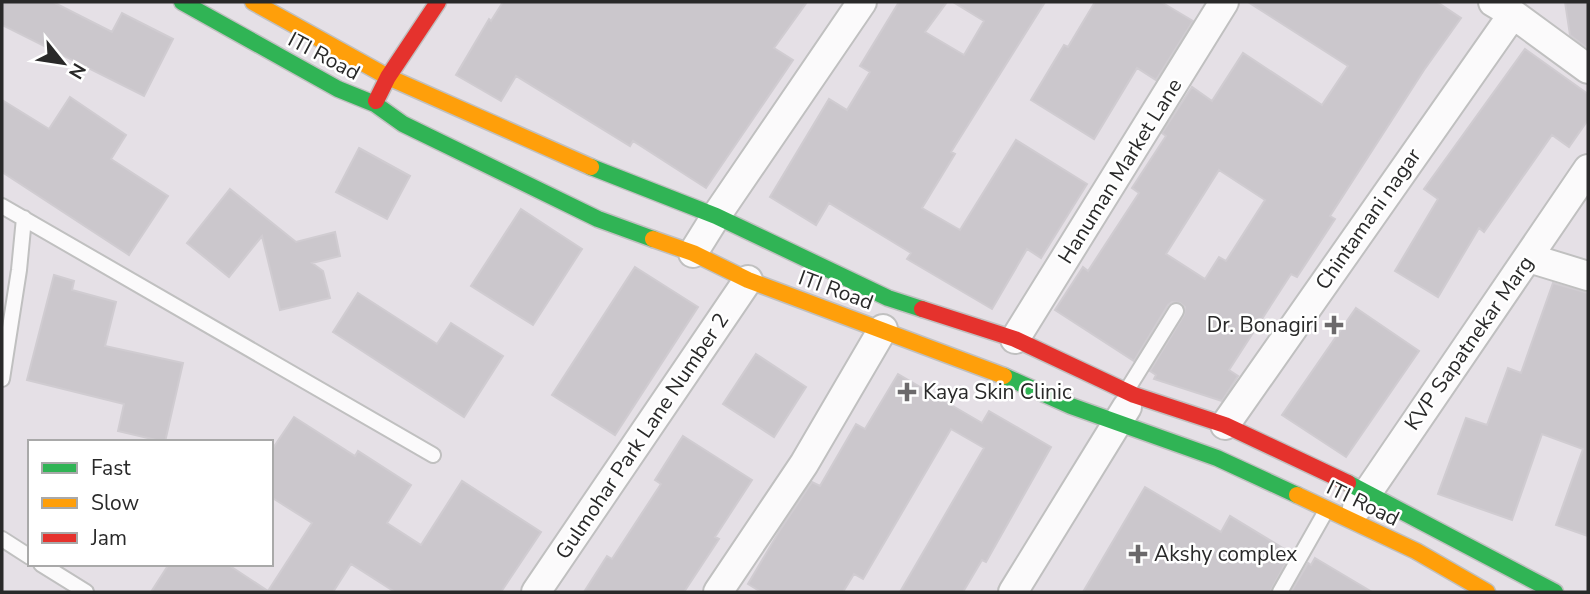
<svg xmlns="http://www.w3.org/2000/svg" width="1590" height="594" font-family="'Nunito Sans',sans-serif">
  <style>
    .building { fill: #cbc7cc; stroke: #d0ccd1; stroke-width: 2; fill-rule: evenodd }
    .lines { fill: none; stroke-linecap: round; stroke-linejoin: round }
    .lane-casing { stroke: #c0c0c0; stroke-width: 18 }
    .street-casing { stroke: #c0c0c0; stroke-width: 32 }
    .fast-casing { stroke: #c0c0c0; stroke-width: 19 }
    .slow-casing { stroke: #c0c0c0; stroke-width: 19 }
    .jam-casing { stroke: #c0c0c0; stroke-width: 19 }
    .lane { stroke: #fbfafb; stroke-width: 14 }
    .street { stroke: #fbfafb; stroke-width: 28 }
    .fast { stroke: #30b455; stroke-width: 16 }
    .slow { stroke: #ff9f0a; stroke-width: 16 }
    .jam { stroke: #e5322d; stroke-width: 16 }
    .poi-dot { fill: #6b696b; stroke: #fff; stroke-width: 2.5 }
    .labels { text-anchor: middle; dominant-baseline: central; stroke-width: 5; stroke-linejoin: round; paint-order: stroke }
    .street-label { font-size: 21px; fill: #292929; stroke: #fff }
    .poi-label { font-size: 21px; fill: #292929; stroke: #fff; text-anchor: start }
  </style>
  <rect width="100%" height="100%" fill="#e5e0e6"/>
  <!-- building -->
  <path class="building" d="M2 2H53L112 32 122 13 173 39 144 96 2 25Z
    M503 2H807L774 48 793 60 706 188 633 141 630 146 516 76 501 101 456 75 489 19 491 21Z
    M899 2H947L925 32 964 55 984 21 953 2H1045L951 152 955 154 922 208 960 230 1016 140 1087 184 1041 258 1027 249 992 309 907 259 911 253 829 203 816 225 770 197 829 99 847 110 870 72 860 66Z
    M1095 2H1161L1193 21 1156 80 1137 68 1094 139 1031 100 1064 45 1068 47Z
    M1248 2H1437L1461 18 1424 70 1330 216 1335 219 1297 277 1291 274 1229 370 1238 376 1222 401 1154 379 1156 375 1150 371 1184 315 1185 307 1180 303 1172 302 1168 305 1134 361 1055 310 1083 267 1088 271 1139 193 1132 188 1166 136 1162 133 1192 87 1212 101 1243 53 1322 105 1348 66ZM1219 170 1265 200 1226 261 1219 257 1205 279 1166 254Z
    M1565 2H1588V49L1570 35Z
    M1525 49 1588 94V120L1569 147 1552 135 1484 232 1479 228 1438 297 1395 271 1438 199 1424 189Z
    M70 97 126 135 111 159 168 196 129 255 2 172V100L49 129Z
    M359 148 410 176 387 219 336 192Z
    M230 189 296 242 335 232 340 256 312 263 323 271 330 298 280 310 262 236 229 277 187 243Z
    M521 209 582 249 533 325 471 286Z
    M635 267 698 307 615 435 552 395Z
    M54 275 74 281 72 290 116 302 105 346 183 363 165 442 118 431 124 404 27 380Z
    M1553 283 1588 293V536L1556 525 1583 449 1542 434 1512 520 1438 494 1466 418 1487 425 1508 368 1521 373Z
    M358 293 437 344 451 323 503 356 464 417 333 332Z
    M1356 308 1419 351 1346 457 1282 415Z
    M756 354 806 387 774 437 723 404Z
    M898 374 982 423 989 411 1051 447 986 562 982 560 963 592H900L984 448 951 429 863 579 854 574 843 592H761L748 584 780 530 812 482 820 486 856 424 865 429Z
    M294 417 355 456 358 451 411 485 387 523 421 545 462 481 541 532 501 592H395L351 564 333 592H151L169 564H227L268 591 312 523 271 497V451Z
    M683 436 752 480 715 537 719 539 684 592H584L607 556 612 559 661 484 655 480Z
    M1145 487 1221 532 1230 516 1291 553 1270 592H1083Z
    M1315 558 1372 592H1291L1308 563 1311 565Z"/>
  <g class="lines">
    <!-- lane casing -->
    <g class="lane-casing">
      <path id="lane" d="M2 206 433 455
        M2 379 19 270 24 218
        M1127 390 1176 311
        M2 539 30 557
        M41 564 86 592
        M1280 592 1327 509"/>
    </g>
    <!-- street casing -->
    <g class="street-casing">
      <path id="street" d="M1493 2 1513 14 1588 69
        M693 253 716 216 862 2
        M1529 258 1588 276
        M1015 339 1224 2
        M1225 425 1513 14
        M1357 508 1588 169
        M536 592 748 280
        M718 592 804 464 883 329
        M1013 592 1127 407"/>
    </g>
    <!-- fast casing -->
    <g class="fast-casing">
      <path id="fast" d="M182 2 338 89 375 104 403 124 598 219 653 239
        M591 167 716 216 888 298 922 309
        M1004 376 1071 406 1217 458 1297 495
        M1348 483 1555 592"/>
    </g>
    <!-- slow casing -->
    <g class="slow-casing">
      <path id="slow" d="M253 2 388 77 591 167
        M653 239 693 253 748 280 1004 376
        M1297 495 1416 551 1487 592"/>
    </g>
    <!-- jam casing -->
    <g class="jam-casing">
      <path id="jam" d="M376 101 388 77 438 2
        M922 309 1015 339 1134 395 1225 425 1348 483"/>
    </g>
    <!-- lane -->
    <use href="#lane" class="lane"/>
    <!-- street -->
    <use href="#street" class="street"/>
    <!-- fast -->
    <use href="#fast" class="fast"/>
    <!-- slow -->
    <use href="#slow" class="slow"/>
    <!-- jam -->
    <use href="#jam" class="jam"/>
  </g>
  <!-- markers -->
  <g class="poi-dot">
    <path d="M1330.5 314.5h7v7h7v7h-7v7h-7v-7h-7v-7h7z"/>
    <path d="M903.5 381.5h7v7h7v7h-7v7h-7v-7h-7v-7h7z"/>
    <path d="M1134.5 543.5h7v7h7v7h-7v7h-7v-7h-7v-7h7z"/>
  </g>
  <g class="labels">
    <!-- street labels -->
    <g class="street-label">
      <text transform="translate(324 56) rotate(28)">ITI Road</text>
      <text transform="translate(1120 171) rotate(-58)">Hanuman Market Lane</text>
      <text transform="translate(1368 219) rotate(-55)">Chintamani nagar</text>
      <text transform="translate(836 290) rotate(20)">ITI Road</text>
      <text transform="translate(1469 343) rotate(-55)">KVP Sapatnekar Marg</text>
      <text transform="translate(642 436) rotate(-56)">Gulmohar Park Lane Number 2</text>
      <text transform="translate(1363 503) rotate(26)">ITI Road</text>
    </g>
    <!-- poi labels -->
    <g class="poi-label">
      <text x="1318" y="325" text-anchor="end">Dr. Bonagiri</text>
      <text x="923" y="392">Kaya Skin Clinic</text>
      <text x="1154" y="554">Akshy complex</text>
    </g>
  </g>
  <!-- border -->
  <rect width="1590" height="594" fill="none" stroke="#292929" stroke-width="7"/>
  <!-- legend -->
  <rect x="28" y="440" width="245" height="126" fill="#ffffff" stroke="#a9a9a9" stroke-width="2"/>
  <rect x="42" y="463" width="35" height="10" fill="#30b455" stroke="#a9a9a9" stroke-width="2"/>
  <text x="91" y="475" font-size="21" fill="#292929">Fast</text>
  <rect x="42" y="498" width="35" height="10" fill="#ff9f0a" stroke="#a9a9a9" stroke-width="2"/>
  <text x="91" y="510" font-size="21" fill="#292929">Slow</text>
  <rect x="42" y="533" width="35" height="10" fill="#e5322d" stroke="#a9a9a9" stroke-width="2"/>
  <text x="91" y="545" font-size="21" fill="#292929">Jam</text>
  <!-- north arrow -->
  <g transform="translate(63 63) rotate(120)" stroke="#ffffff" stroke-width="5" paint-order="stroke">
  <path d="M0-5L12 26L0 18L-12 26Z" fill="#292929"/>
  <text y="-10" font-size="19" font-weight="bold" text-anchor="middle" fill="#292929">N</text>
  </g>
</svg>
